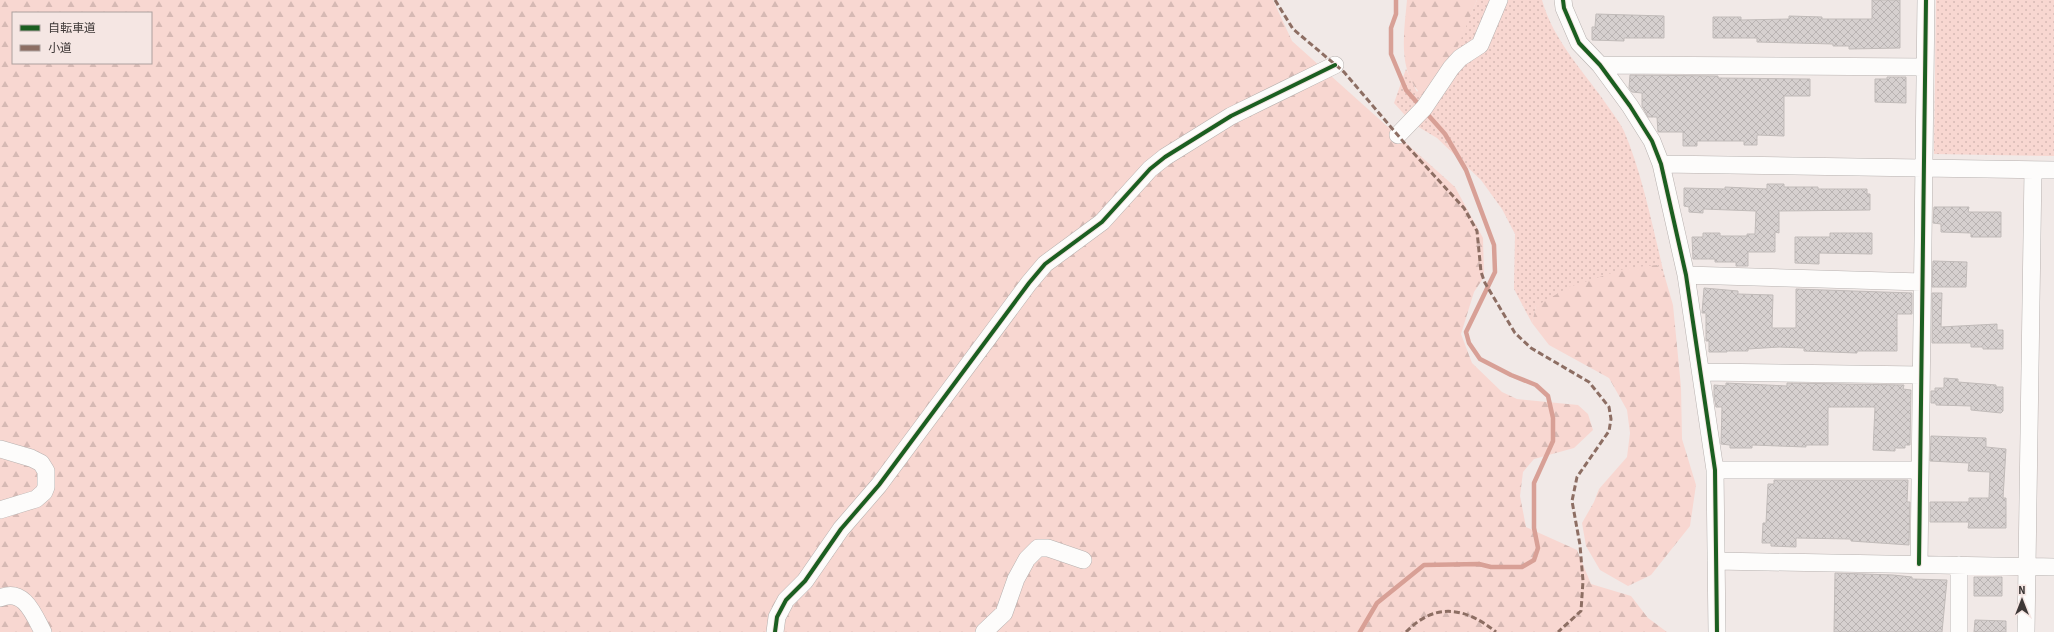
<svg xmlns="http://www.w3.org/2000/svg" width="2054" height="632" font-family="'Source Sans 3','Noto Sans JP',sans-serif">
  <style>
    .grass { fill: url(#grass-dots) }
    .forest { fill: url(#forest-firs); fill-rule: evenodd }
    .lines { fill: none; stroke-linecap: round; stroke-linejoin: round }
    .stream { stroke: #d8a096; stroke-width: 4.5 }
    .building { fill: url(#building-cross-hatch); stroke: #c1bbb9 }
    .minor-casing { stroke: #b7b1af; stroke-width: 18 }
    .minor { stroke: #fdfcfb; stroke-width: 17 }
    .quiet { stroke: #8d6e63; stroke-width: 3; stroke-dasharray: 6 3; stroke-linecap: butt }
    .cycleway-casing { stroke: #f5e6e3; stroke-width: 6 }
    .cycleway { stroke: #1b5e20; stroke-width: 4 }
  </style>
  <defs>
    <pattern id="grass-dots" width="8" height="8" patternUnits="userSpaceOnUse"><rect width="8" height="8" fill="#f8d7d1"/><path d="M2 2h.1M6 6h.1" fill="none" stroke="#d6b9b4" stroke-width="1.8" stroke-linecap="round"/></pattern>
    <pattern id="forest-firs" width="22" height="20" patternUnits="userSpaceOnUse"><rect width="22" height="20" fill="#f8d7d1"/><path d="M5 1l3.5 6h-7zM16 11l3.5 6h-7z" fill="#d6b9b4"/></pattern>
    <pattern id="building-cross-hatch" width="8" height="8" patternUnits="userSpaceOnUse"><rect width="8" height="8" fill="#d6d0cf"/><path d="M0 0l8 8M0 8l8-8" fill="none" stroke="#b9b3b2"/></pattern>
  </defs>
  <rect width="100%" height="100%" fill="#f1e9e7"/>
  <!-- grass -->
  <path class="grass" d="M1477 0H1542C1553 41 1586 74 1609 108 1614 115 1620 123 1624 131 1642 173 1653 228 1664 274L1657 265 1536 306 1532 323 1514 289 1515 234 1502 209 1481 180 1437 138 1412 123 1394 103 1406 69 1417 92 1464 30Z
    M1936 0H2054V156L1934 154Z"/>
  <!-- forest -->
  <path class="forest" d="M0 0H1273L1292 41 1455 187 1483 238 1484 277 1474 292 1461 334 1472 363 1502 392 1517 399 1578 405 1588 414 1593 430 1574 448 1534 459 1523 472 1520 496 1526 527 1577 550 1591 584 1631 596 1648 618 1667 632H0ZM13 13H151V63H13Z
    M1407 0H1477L1440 90 1427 99C1396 76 1404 34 1407 0Z
    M1657 265 1664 274 1673 305 1681 387 1682 439 1696 485 1690 526 1651 575 1628 586 1600 570 1586 546 1582 523 1594 502 1599 489 1627 457 1630 433 1627 410 1609 378 1549 345 1532 323 1536 306 1569 287 1627 268Z"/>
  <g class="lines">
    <!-- stream -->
    <path class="stream" d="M1360 632 1377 603 1424 565 1479 564 1491 567H1522L1534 560 1538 548 1534 528V483L1553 441V418L1548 396 1536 385 1511 375 1480 359 1469 343 1466 332 1495 272 1494 245 1466 170 1445 134 1406 90 1391 54V28L1396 14V0"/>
  </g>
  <!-- building -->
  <path class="building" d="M1872 0H1900V48L1849 49V46H1833V44L1757 42V38H1713V17H1741V20L1789 19V16L1822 17V19H1872Z
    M1596 14 1664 16V38H1624V41L1592 40V27H1595Z
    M1630 75 1718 76V78L1810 79V96H1784V136L1757 135V145H1744V141H1697V146H1683V132H1658L1657 117H1648L1642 106V93L1632 92 1629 88Z
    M1887 77H1906V103L1875 102V79H1887Z
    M1767 184H1784V187H1818V189H1867V194H1870V210L1779 211V233L1775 232V252H1748V266H1736V262H1715V259H1693L1692 237H1703V233H1720V236H1747V234H1755L1756 211 1703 209V213L1689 212V207L1684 206V188L1725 189V187L1767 189Z
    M1934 207H1969L1968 212H2001V237H1971V233L1941 232V224L1933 223Z
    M1830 233H1872V254L1819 253V264L1795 263V237H1830Z
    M1933 261 1967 262 1966 287H1932Z
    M1704 288 1738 291V294L1773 295 1772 328H1796V289L1912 293V314H1897V351H1857V353L1804 351V348L1779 347 1748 349V351H1727V352H1709V341H1706V313H1702Z
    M1932 293H1942L1941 327 1997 324V330H2003V349H1983V347H1971V343H1932Z
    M1944 378 1958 379V382L1996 385V387H2003V411L2001 413 1971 410V406L1936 405V403H1931V391H1935V388H1944Z
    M1726 383 1787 386V383L1904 385 1903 389 1911 390 1910 445H1905V448H1895V451L1873 450 1875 407H1828V445H1806V447L1752 445V448H1730V445L1721 444 1722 407H1716L1714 396V385L1726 386Z
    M1931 436 1986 438V447L2006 449 2003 498H2006V528H1968L1969 522H1930V502H1969V498H1989L1990 472 1968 471 1969 463 1930 461Z
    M1774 480H1908L1907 502H1910L1909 545 1851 541V539L1796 538V547L1771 546V543H1762L1763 523H1766L1768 484H1774Z
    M1835 573 1893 575 1912 577V579L1947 580 1942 632H1834Z
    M1974 577H2002V596H1974Z
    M1975 620 2006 621V632H1974Z"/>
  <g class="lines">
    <!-- minor casing -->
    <g class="minor-casing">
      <path id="minor" d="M1563 0 1564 8 1579 43 1600 65 1630 106 1652 141 1661 164 1686 275 1715 470 1717 632
        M1600 65 1925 67
        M1398 135 1424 108 1451 68 1460 58 1480 45 1499 0
        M1661 164 2054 170
        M1686 275 1922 282
        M1701 372 1921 375
        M0 449 31 458 41 463 46 471V487L44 492 36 499 0 510
        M1715 470H1920
        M1716 561 2054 567
        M1919 564 1926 0
        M0 598C24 587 34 615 43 632
        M775 632 777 617 786 600 805 581 841 529 879 485 1029 283 1045 264 1102 222 1150 169 1165 157 1231 116 1335 65
        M984 632 1004 613 1016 579 1027 559 1038 548H1048L1083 560
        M1959 632V565
        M2026 632 2033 170"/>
    </g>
    <!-- minor -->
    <use href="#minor" class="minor"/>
    <!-- quiet -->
    <path class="quiet" d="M1275 0 1293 29 1344 72 1407 146 1464 208 1477 231 1481 272 1485 283 1515 333 1531 348 1589 382 1609 407 1611 419 1609 431 1577 477 1572 501 1580 545 1583 581 1581 611 1558 632
      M1406 632C1435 602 1465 607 1496 632"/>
    <!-- cycleway casing -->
    <g class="cycleway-casing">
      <path id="cycleway" d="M1563 0 1564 8 1579 43 1600 65 1630 106 1652 141 1661 164 1686 275 1715 470 1717 632
        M1919 564 1926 0
        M775 632 777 617 786 600 805 581 841 529 879 485 1029 283 1045 264 1102 222 1150 169 1165 157 1231 116 1335 65"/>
    </g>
    <!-- cycleway -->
    <use href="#cycleway" class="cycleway"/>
  </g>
  <!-- legend -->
  <rect x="12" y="12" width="140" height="52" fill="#f5e6e3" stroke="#aca09e"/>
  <rect x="20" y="25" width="20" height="6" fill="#1b5e20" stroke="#aca09e"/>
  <text x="48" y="32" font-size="12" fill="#3e3837">自転車道</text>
  <rect x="20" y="45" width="20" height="6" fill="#8d6e63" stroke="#aca09e"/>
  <text x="48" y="52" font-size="12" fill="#3e3837">小道</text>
  <!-- north arrow -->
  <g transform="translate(2022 600)" stroke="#f5e6e3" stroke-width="3" paint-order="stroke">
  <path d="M0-3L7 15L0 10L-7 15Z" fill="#3e3837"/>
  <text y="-6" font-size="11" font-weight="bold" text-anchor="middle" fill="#3e3837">N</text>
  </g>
</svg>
